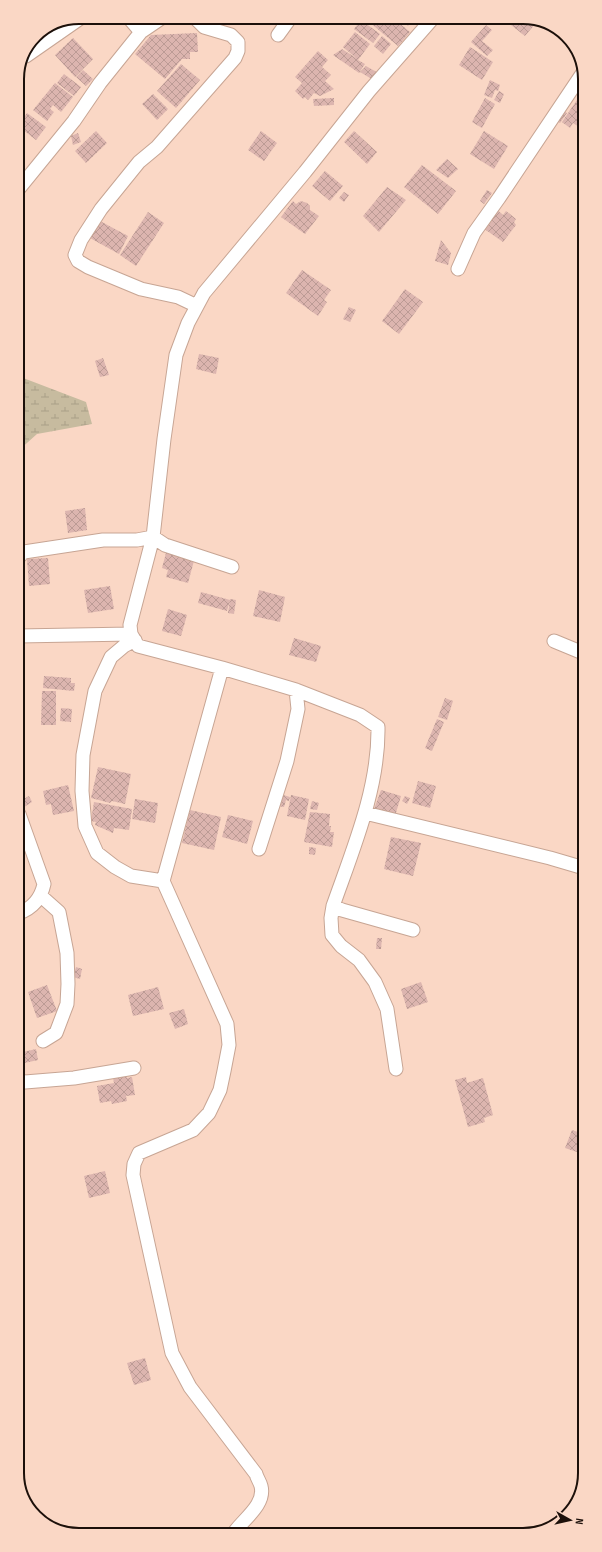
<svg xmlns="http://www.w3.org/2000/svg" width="602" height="1552" font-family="'Sofia Sans Condensed',sans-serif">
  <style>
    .wetland { fill: url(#wetland-marsh) }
    .building { fill: url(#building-cross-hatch) }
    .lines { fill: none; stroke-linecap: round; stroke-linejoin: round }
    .minor-casing { stroke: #c7a594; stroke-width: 15 }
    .minor { stroke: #fff; stroke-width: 13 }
    .rim { fill: none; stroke: #1c100a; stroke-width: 2 }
  </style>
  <defs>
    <pattern id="wetland-marsh" width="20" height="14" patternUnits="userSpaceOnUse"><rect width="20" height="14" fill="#c7bb9f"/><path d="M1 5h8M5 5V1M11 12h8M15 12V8" fill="none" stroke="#aaa088"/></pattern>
    <pattern id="building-cross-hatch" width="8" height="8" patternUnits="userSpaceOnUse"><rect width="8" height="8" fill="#dcb5af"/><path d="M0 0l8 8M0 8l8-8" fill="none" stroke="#bc9b95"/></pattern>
  </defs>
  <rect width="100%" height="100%" fill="#fad7c5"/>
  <!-- wetland -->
  <path class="wetland" d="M18 376 86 402 92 424 37 434 18 451Z"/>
  <!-- building -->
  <path class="building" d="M363 17H392L410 32 398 46Z
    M403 17 411 22 408 26 401 20Z
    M517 17H527L541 23 538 26 535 24 525 36 511 25Z
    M361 20 380 34 373 43 354 29Z
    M486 25 492 30 482 41 493 50 487 56 471 42Z
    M355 32 370 44 358 60 365 64 359 73 333 55 342 49 356 58 343 47Z
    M197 33 198 52H190V59H182L165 79 135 54 151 35Z
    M382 36 391 44 383 54 374 46Z
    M73 38 93 59 75 77 55 55Z
    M470 47 493 62 482 80 459 65Z
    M318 51 328 60 322 67 331 75 325 81 334 89 320 96 314 93 308 100 305 97 303 99 295 91 302 83 295 77Z
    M181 64 200 80 176 108 157 91Z
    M366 66 380 74 375 81 360 72Z
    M83 70 93 79 86 86 76 77Z
    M64 74 81 87 74 96 57 83Z
    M490 80 500 85 498 91 495 90 492 98 484 95Z
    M55 83 73 97 61 112 53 105 50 109 54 112 47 121 33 110Z
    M499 91 504 94 500 103 494 100Z
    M153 94 168 109 157 120 142 104Z
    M579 97 582 99V129L573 123 570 128 562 122Z
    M334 98V105L314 106 313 99Z
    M485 98 495 104 482 128 472 122Z
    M562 110 567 113 560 123 555 120Z
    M27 113 46 127 36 140 18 126Z
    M96 131 107 143 86 163 75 151Z
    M261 131 277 143 264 161 248 150Z
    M354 131 377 152 367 164 344 142Z
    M484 131 508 146 494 169 470 154Z
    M78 133 81 142 73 145 71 136Z
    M447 159 458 169 448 178 436 170Z
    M422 165 456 191 438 214 404 187Z
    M325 171 343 186 330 201 312 186Z
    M387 187 406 200 379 232 363 216Z
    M487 190 492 193 484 204 480 201Z
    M344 192 349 195 344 202 339 198Z
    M293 201 296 204 301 201 307 203 310 206V210L319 216 305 234 281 217Z
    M496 209 503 215 506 211 516 219 514 222 516 225 503 242 483 228Z
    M148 212 164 223 136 266 120 255Z
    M100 221 128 236 119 254 90 238Z
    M441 240 451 253 448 265 435 261Z
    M302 270 331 290 324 300 327 302 318 316 286 293Z
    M405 289 423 302 399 334 382 321Z
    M349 307 356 310 350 322 343 319Z
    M199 354 219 358 216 374 196 369Z
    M103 358 109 375 100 377 95 361Z
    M85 508 87 530 68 533 65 511Z
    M167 549 195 557 188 583 166 577 168 570 162 568Z
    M48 558 50 584 29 586 27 559Z
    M110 586 114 609 88 613 84 590Z
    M259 590 285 597 280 622 253 616Z
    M201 592 230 600 227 611 198 603Z
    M230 599 236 600 234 614 228 613Z
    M168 609 187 615 181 636 162 631Z
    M294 638 321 646 316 662 289 655Z
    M44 676 71 678V683H75L74 691 43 688Z
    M42 691H56V725H41Z
    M445 698 453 701 447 720 438 717Z
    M61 708 72 709 71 722 60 721Z
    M437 719 444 722 432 751 425 748Z
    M98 767 131 774 125 804 112 801 110 803 91 798Z
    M418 781 436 786 430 808 412 803Z
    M68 785 74 811 53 815 51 804 46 805 43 791Z
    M381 790 401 796 395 816 374 809Z
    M280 794 290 797 289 801 286 800 284 807 277 806Z
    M291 795 309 799 305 820 287 816Z
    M29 796 32 802 24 807 22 800Z
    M405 796 410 798 407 804 402 801Z
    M135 799 158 803 155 823 132 819Z
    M312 801 319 803 317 810 310 809Z
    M94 802 132 809 129 830 114 828 113 833 95 825 96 822 91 821Z
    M190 810 221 817 214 850 182 843Z
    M310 812 330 814 329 826H331L330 832H334L332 847 304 842Z
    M228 815 253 821 247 844 222 837Z
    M391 837 421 843 413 876 384 869Z
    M309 847 316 848 315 855 309 854Z
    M377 938H382L381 949H376Z
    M76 967 82 969 80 979 73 977Z
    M421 982 428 1002 407 1009 401 989Z
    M47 985 57 1011 37 1018 28 992Z
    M158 987 164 1009 133 1016 128 995Z
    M184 1009 188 1024 175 1029 169 1013Z
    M36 1049 38 1060 20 1064 19 1053Z
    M127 1075V1078L132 1077 135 1095 126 1096 127 1101 112 1104 111 1101 100 1103 97 1086 114 1083 113 1078Z
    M466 1077 467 1083 483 1078 493 1115 484 1118 485 1122 468 1127 455 1080Z
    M572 1130 584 1134V1141L580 1153 565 1148Z
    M105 1171 110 1193 89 1198 84 1176Z
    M145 1358 151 1380 134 1385 127 1363Z"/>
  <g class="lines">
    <!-- minor casing -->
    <g class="minor-casing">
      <path id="minor" d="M128 17 141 32
        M194 17 204 27 231 35 238 42V51L235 58 157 147 139 162 101 209 81 240 75 255 78 261 88 267 141 289 178 297 197 306
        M278 35 291 17
        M26 56 82 17
        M17 191 74 121 100 83 141 32 163 17
        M458 269 474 233 499 198 582 74
        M18 558 24 552 103 540H137L153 537 165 545 232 567
        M18 636 131 634
        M135 640 124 646 111 657 95 691 83 755 82 791 85 826 97 853 115 867 131 876 163 881
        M554 641 583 653
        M222 668 163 881 227 1024 229 1045 224 1071 220 1090 209 1113 193 1130 139 1153 134 1164 133 1175 172 1353 190 1387 256 1474C257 1478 260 1482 261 1486 266 1505 242 1520 233 1534
        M365 813 550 858 584 868
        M19 814 44 884C41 898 33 908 19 913
        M259 849 287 761 298 709 296 690
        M41 896 59 912 67 953 68 984 67 1004 56 1033 43 1041
        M333 906 342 910 413 930
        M396 1069 387 1009 375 982 359 960 341 946 332 935 331 918 333 906C353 849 379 788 378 727L360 715 296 690 222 668 138 646 131 634 130 625 153 537 164 439 176 355 188 323 204 293 305 172 369 91 434 17
        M19 1081 25 1082 74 1078 134 1068"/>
    </g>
    <!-- minor -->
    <use href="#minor" class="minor"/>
  </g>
  <!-- crop -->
  <path d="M0 0H602V1552H0ZM79 24H523A55 55 0 0 1 578 79V1473A55 55 0 0 1 523 1528H79A55 55 0 0 1 24 1473V79A55 55 0 0 1 79 24Z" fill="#fad7c5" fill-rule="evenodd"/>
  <path class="rim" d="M79 24H523A55 55 0 0 1 578 79V1473A55 55 0 0 1 523 1528H79A55 55 0 0 1 24 1473V79A55 55 0 0 1 79 24Z"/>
  <!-- north arrow -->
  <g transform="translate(570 1520) rotate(98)" stroke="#fad7c5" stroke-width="3" paint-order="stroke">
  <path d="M0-3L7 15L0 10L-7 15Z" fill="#1c100a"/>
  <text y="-6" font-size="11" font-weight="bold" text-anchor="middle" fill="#1c100a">N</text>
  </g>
</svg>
